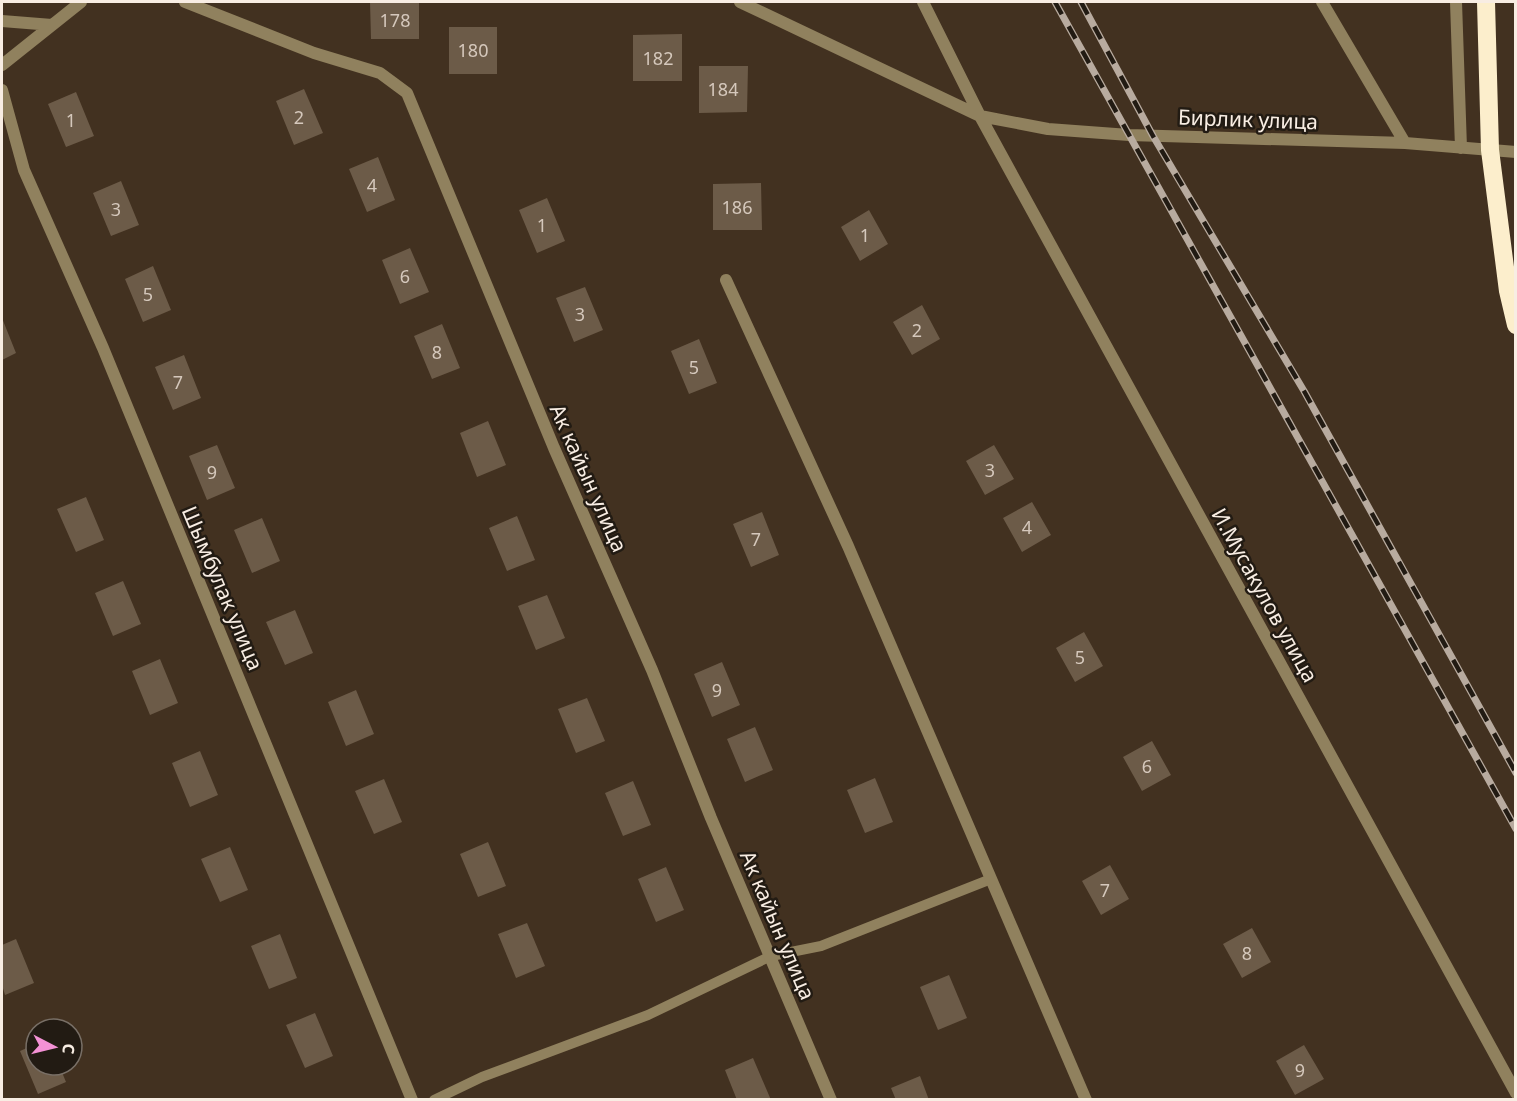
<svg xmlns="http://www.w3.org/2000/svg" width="1517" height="1101" font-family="'Noto Sans',sans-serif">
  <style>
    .building { fill: #6c5b48 }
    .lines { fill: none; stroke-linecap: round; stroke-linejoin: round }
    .lane { stroke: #90815e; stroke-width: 10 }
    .street { stroke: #90815e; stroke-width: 12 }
    .highway { stroke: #fceecc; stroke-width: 18 }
    .rail-casing { stroke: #b8ab9f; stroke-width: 7 }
    .rail { stroke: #221b13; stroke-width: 4.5; stroke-dasharray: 14; stroke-linecap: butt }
    .labels { text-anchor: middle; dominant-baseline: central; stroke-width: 5; stroke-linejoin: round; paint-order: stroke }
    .number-label { font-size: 18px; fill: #d5c8bc }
    .street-label { font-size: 21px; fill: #f8ede3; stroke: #221b13 }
  </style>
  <rect width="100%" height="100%" fill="#423120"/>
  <!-- building -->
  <path class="building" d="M370 2H419V39H371Z
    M449 27H497V74H449Z
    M682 34V81H633V35Z
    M699 66H748L747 112 699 113Z
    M304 89 323 133 294 145 276 101Z
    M76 92 94 136 66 147 48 104Z
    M378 157 395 200 367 212 349 169Z
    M121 181 139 225 111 236 93 193Z
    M761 183 762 230H713V184Z
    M547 198 565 241 537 253 519 210Z
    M869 210 888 244 860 261 841 227Z
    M410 248 429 292 400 304 382 260Z
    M153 266 171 310 143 322 125 279Z
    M585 287 603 330 574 342 556 298Z
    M922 305 940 339 912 355 893 322Z
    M2 318 16 353 2 360Z
    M442 324 460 368 432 379 414 336Z
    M699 339 717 383 689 394 671 351Z
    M184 355 201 398 173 410 155 367Z
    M488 421 506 465 477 477 460 433Z
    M217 445 235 488 207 500 189 456Z
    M994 445 1014 479 985 495 966 461Z
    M86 497 104 540 76 552 57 509Z
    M1032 502 1051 535 1022 552 1003 518Z
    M762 512 779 555 751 567 733 524Z
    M517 516 535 560 507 571 489 528Z
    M262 518 280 561 252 573 234 530Z
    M123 581 141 624 113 636 95 593Z
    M547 595 565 638 536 650 518 606Z
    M295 610 313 653 285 665 266 622Z
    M1084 632 1103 666 1075 682 1056 648Z
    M160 659 178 703 150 715 132 671Z
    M722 662 740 705 712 717 694 674Z
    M356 690 374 734 346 746 328 702Z
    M587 698 605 741 576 753 558 709Z
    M755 727 773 770 745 782 727 739Z
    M1152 741 1171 775 1142 791 1123 757Z
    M200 751 218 795 190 807 172 763Z
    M875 778 893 822 865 833 847 790Z
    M384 779 402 822 374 834 355 791Z
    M633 781 651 825 623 836 605 793Z
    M488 842 506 886 478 897 460 854Z
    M230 847 248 890 220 902 201 859Z
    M1110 865 1129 899 1101 915 1082 881Z
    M666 867 684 910 656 922 638 879Z
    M527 923 545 966 516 978 498 934Z
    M1252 928 1271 962 1242 978 1223 944Z
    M280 934 297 978 269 989 251 946Z
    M16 939 34 983 5 995 2 985V945Z
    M949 975 967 1018 938 1030 920 987Z
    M315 1013 333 1056 305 1068 286 1025Z
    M36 1044V1065H59L66 1082 38 1094 20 1051Z
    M1304 1045 1324 1079 1295 1095 1276 1061Z
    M753 1058 771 1100H737L725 1070Z
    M920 1076 929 1100H896L891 1088Z"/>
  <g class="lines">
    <!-- lane -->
    <path class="lane" d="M434 1100 482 1077 648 1015 771 956 821 946 991 879"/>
    <!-- street -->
    <path class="street" d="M185 2 314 53 380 73 407 93 554 448 652 670 711 818 831 1100
      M740 2 980 116 1048 129 1129 135 1405 143 1516 152
      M923 2 980 116 1516 1093
      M1322 2 1405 143
      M1456 2 1461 148
      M2 21 52 25
      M2 65 81 2
      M2 90 24 170 103 348 412 1100
      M726 280 848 546 1086 1100"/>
    <!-- highway -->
    <path class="highway" d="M1486 2 1490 150 1508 291 1516 325"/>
    <!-- rail casing -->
    <g class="rail-casing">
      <path id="rail" d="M1055 2 1516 829
        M1081 2 1153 136 1304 391 1516 773"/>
    </g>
    <!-- rail -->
    <use href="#rail" class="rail"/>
  </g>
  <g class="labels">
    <!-- number labels -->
    <g class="number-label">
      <text x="395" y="20">178</text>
      <text x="473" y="50">180</text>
      <text x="658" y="58">182</text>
      <text x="723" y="89">184</text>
      <text x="299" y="117">2</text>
      <text x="71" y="120">1</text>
      <text x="372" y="185">4</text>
      <text x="737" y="207">186</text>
      <text x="116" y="209">3</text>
      <text x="542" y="225">1</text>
      <text x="865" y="235">1</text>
      <text x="405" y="276">6</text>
      <text x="148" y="294">5</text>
      <text x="580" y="314">3</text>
      <text x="917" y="330">2</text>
      <text x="437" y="352">8</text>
      <text x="694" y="367">5</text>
      <text x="178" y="382">7</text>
      <text x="990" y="470">3</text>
      <text x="212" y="472">9</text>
      <text x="1027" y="527">4</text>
      <text x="756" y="539">7</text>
      <text x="1080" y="657">5</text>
      <text x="717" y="690">9</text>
      <text x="1147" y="766">6</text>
      <text x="1105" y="890">7</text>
      <text x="1247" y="953">8</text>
      <text x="1300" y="1070">9</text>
    </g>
    <!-- street labels -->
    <g class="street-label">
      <text transform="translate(1248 119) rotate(2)">Бирлик улица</text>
      <text transform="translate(589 478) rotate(66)">Ак кайын улица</text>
      <text transform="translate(223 588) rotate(67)">Шымбулак улица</text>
      <text transform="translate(1265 595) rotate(61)">И.Мусакулов улица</text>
      <text transform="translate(778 925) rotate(67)">Ак кайын улица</text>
    </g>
  </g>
  <!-- border -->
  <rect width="1517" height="1101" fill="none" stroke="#f8ede3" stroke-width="6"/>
  <!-- north arrow -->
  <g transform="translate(54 1047) rotate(97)"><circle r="28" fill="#221b13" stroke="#786f66" stroke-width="1.5"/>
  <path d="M0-4.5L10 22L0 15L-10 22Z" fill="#f391d5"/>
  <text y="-9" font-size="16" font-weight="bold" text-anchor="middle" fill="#f8ede3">С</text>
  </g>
</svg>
